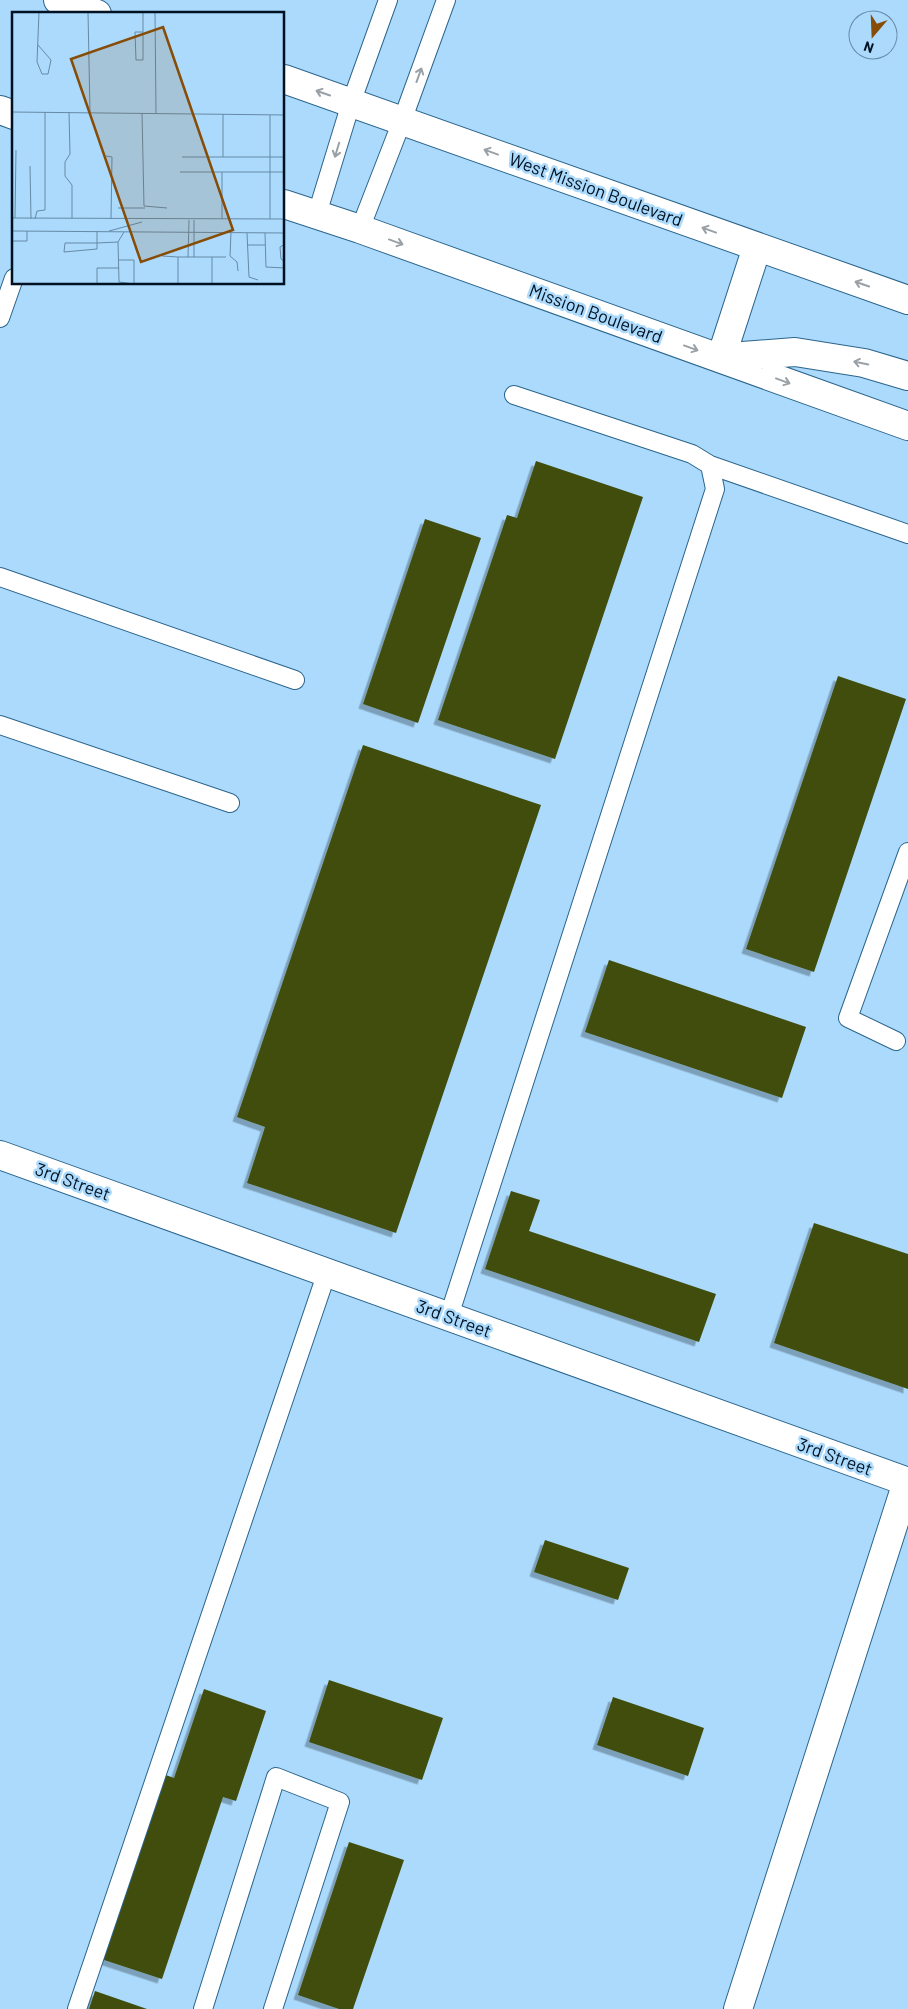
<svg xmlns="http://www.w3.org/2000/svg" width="908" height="2009" font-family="Barlow,sans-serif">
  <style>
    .building { fill: #404e0d; filter: url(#shadow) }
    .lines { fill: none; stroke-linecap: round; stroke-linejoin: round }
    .lane-casing { stroke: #2b658c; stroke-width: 20 }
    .street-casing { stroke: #2b658c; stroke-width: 30 }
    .primary-casing { stroke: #2b658c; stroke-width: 30 }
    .lane { stroke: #fff; stroke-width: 18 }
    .street { stroke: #fff; stroke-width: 28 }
    .primary { stroke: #fff; stroke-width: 28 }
    .oneway { stroke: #99a0a6 }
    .labels { text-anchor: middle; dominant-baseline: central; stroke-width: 5; stroke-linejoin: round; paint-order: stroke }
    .street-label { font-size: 18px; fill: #001221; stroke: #abdafd }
    .inset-road { fill: none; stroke: #678aa5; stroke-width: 1 }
    .view { fill: #874c06; fill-opacity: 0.15; stroke: #874c06; stroke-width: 2.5 }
    .inset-edge { fill: none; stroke: #001221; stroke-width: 2.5 }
  </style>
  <defs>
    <filter id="shadow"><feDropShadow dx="-4.5" dy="4.5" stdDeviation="0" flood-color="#0004"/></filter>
  </defs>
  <rect width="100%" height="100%" fill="#abdafd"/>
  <!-- building -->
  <path class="building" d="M536 461 643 497 555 759 438 720 507 515 517 518Z
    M425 519 481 538 418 723 363 704Z
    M838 676 906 699 814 972 746 949Z
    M363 745 541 805 396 1233 247 1183 265 1127 237 1117Z
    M609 960 806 1027 782 1098 585 1032Z
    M511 1191 540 1200 529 1231 716 1294 699 1342 485 1269Z
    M814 1223 908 1254V1389L774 1343Z
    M545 1540 629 1568 618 1600 534 1572Z
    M329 1680 443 1718 422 1780 309 1742Z
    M204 1689 266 1711 236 1801 223 1797 162 1979 101 1959 163 1774 174 1778Z
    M613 1697 704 1728 688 1776 597 1745Z
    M349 1842 404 1860 353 2009H339L298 1995Z
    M95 1991 147 2009H89Z"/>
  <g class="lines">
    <!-- lane casing -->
    <g class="lane-casing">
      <path id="lane" d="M317 214 351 103 388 0
        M360 229 402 121 446 0
        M0 318 14 278
        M710 465 908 534
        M0 577 295 680
        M0 725 230 803
        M896 1041 848 1018 908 852
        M449 1316 715 489 710 465 692 454 514 395
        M77 2009 327 1272
        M203 2009 276 1777 340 1802 273 2009"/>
    </g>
    <!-- street casing -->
    <g class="street-casing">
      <path id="street" d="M0 1155 908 1482
        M738 2009 907 1482"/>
    </g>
    <!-- primary casing -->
    <g class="primary-casing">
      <path id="primary" d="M58 0 97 14
        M284 79 908 300
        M0 110 14 115
        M284 204 360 229 908 426
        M730 357 795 352 864 363 908 376
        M721 358 757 247"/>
    </g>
    <!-- lane -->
    <use href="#lane" class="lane"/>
    <!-- street -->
    <use href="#street" class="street"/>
    <!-- primary -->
    <use href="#primary" class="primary"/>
  </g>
  <!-- one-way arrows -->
  <defs><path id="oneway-shaft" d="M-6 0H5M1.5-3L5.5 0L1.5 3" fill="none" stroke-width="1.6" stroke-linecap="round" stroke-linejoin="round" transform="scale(1.25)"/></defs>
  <g class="oneway">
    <use href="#oneway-shaft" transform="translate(419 75) rotate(-70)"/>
    <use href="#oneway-shaft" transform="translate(323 93) rotate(-161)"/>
    <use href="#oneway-shaft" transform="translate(337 150) rotate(107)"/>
    <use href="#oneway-shaft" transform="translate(491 152) rotate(-160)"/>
    <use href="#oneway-shaft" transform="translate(709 230) rotate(-160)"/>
    <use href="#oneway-shaft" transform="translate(396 242) rotate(20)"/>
    <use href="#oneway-shaft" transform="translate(862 284) rotate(-161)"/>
    <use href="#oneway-shaft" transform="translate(691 348) rotate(20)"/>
    <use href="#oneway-shaft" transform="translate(861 363) rotate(-169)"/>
    <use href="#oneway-shaft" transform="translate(783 381) rotate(20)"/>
  </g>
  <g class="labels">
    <!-- street labels -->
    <g class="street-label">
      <text transform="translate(596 189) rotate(20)">West Mission Boulevard</text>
      <text transform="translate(596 313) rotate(20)">Mission Boulevard</text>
      <text transform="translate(73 1181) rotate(20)">3rd Street</text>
      <text transform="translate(454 1318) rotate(20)">3rd Street</text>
      <text transform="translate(835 1456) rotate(20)">3rd Street</text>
    </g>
  </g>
  <!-- overview -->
  <g transform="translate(12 12)">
    <rect width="272" height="272" fill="#abdafd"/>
    <path class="inset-road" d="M76 0 78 100M143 0 144 101M131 20H123L124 48H131V0M26 33 39 48 36 62H30L25 50 27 0M0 100 273 103M57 100 58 142 53 150V164L60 173V207M130 101 132 194 155 196M211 102V145M94 144 100 145 99 207M170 145H273M18 154 19 207M168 160H273M106 196H133M0 206 273 207M3 206 4 138M23 207 25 199 33 198V100M210 207V160M258 207V103M182 208V245M0 219 273 221M85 219V231L106 230M97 219 130 210M219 220 218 244 225 250 226 259M235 221 237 265 246 268M253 221 254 255 273 256M0 229H15V219M53 231H85V237L52 240ZM273 232 268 235 269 247 273 250M235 233H253M150 244 166 245V272M166 245H214M176 245 177 208M200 245V272M107 248H122V272L107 270 106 230 112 220M85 272V256H107"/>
    <path class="view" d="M151 15 221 218 129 250 59 47Z"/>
    <rect width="272" height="272" class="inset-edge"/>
  </g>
  <!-- north arrow -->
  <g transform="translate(873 35) rotate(199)"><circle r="24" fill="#abdafd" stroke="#678aa5"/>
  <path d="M0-4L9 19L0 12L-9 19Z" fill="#874c06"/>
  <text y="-8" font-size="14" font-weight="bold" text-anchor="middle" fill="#001221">N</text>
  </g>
</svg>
